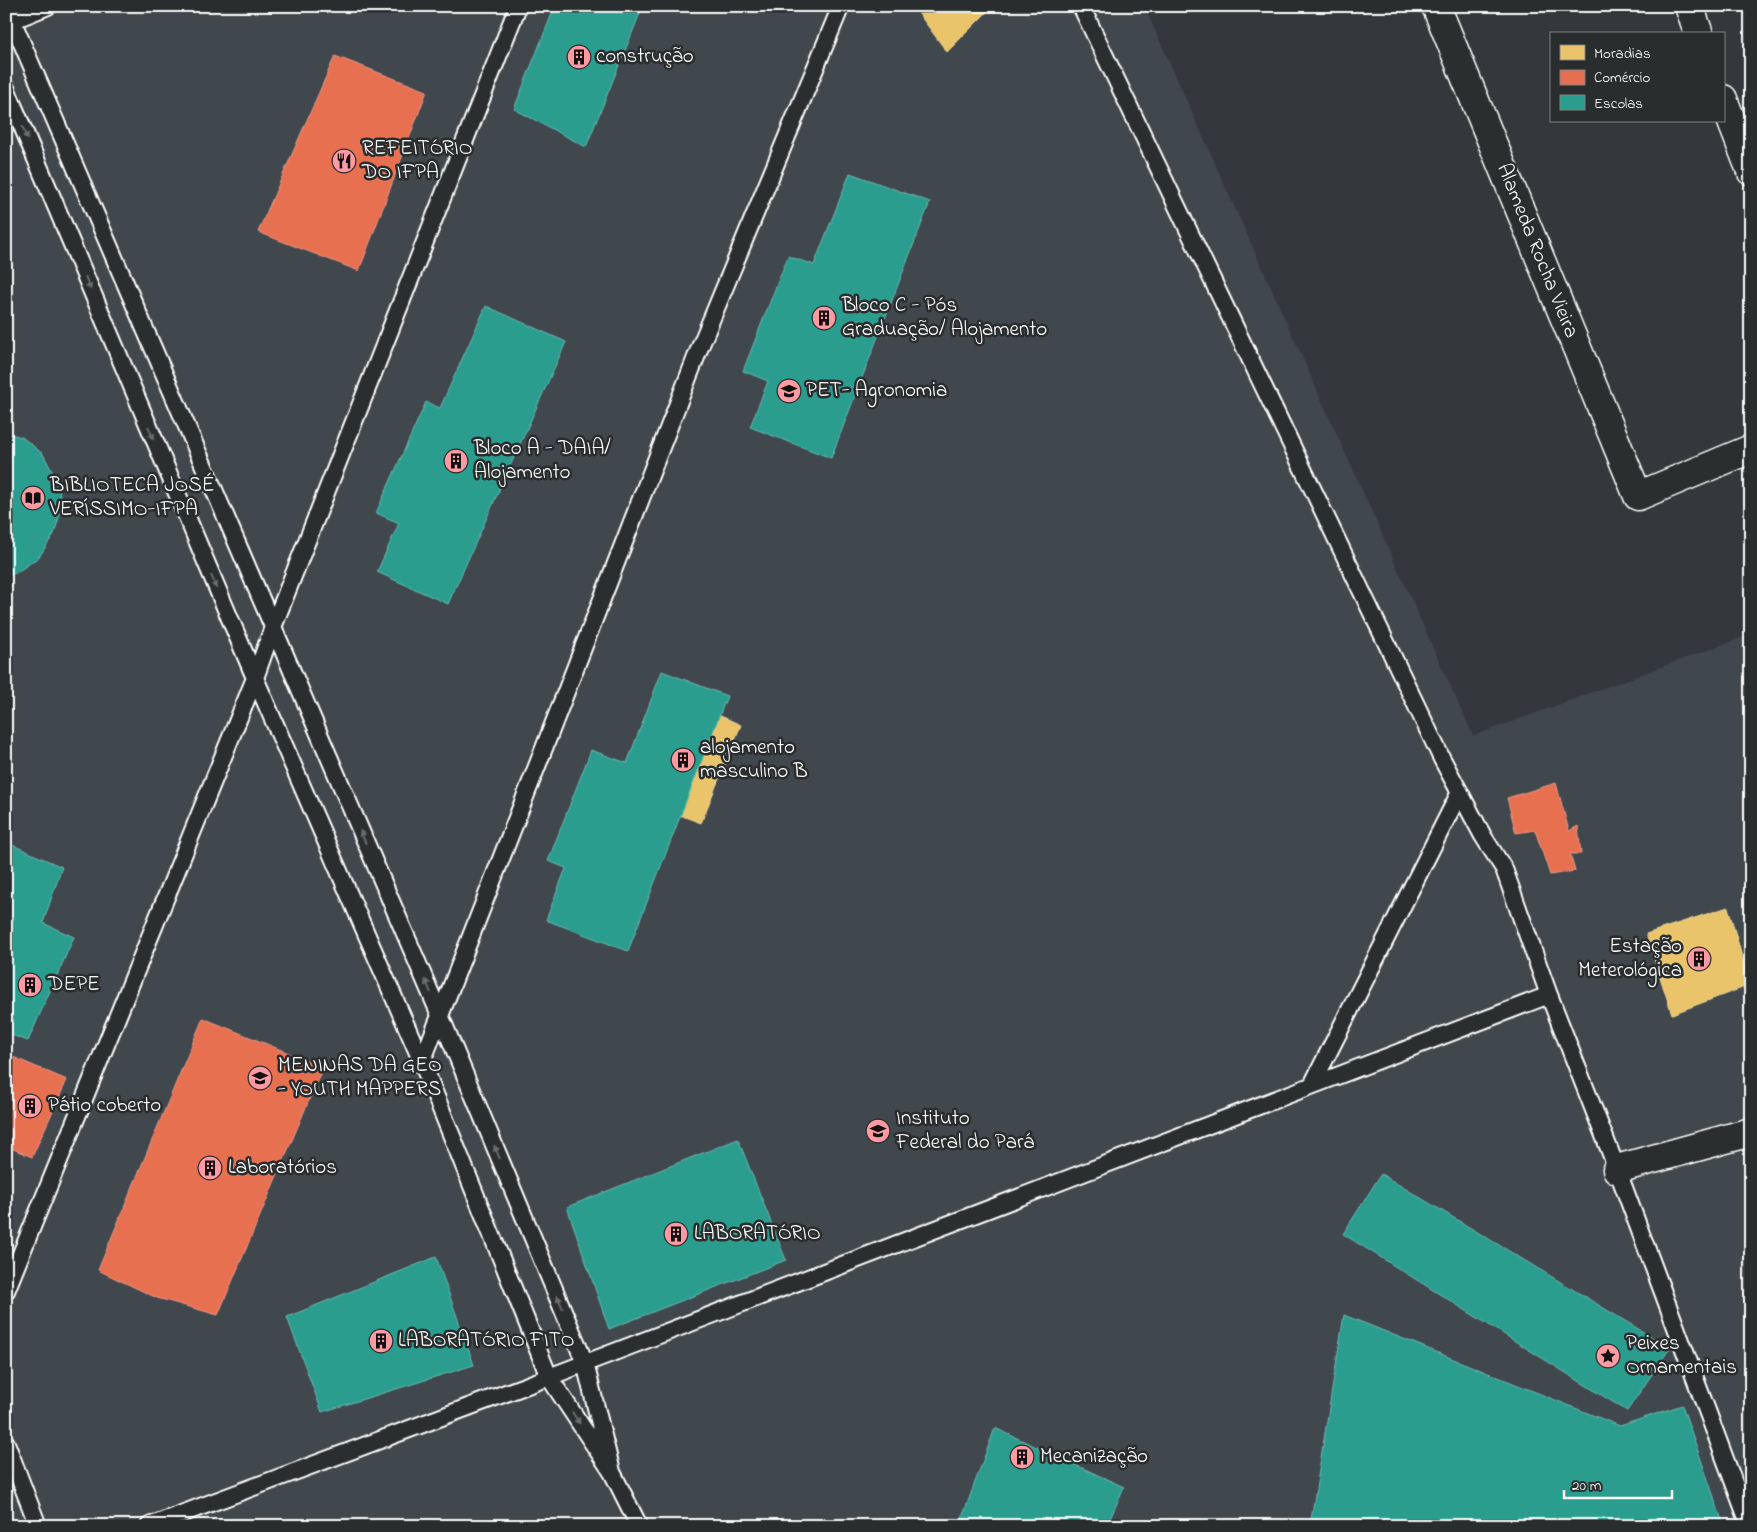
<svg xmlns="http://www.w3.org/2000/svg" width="1757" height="1532" font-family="'Indie Flower',sans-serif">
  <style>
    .built { fill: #40464e }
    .homes { fill: #e9c46a; stroke: #f0d697 }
    .shops { fill: #e76f51; stroke: #ee9a85 }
    .schools { fill: #2a9d8f; stroke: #6abab1 }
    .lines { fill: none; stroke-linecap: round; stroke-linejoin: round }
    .lane-casing { stroke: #fff; stroke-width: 20 }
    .street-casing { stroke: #fff; stroke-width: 31 }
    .lane { stroke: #2a2d2e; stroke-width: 16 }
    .street { stroke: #2a2d2e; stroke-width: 28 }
    .oneway { fill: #6a6c6d }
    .labels { text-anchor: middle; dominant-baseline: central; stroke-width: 5; stroke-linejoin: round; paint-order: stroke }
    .poi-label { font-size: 21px; fill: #fff; stroke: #2a2d2e; text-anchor: start }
    .street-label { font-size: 21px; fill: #fff; stroke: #2a2d2e }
  </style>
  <rect width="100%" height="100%" fill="#34383d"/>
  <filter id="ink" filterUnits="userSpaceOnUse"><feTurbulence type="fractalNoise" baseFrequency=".02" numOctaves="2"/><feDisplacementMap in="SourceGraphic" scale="10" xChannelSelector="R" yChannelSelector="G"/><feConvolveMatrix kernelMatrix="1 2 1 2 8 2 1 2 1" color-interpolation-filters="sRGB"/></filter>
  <g filter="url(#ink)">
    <!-- built -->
    <path class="built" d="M6 6H1144L1473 736 1751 634V1526H6Z"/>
    <!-- homes -->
    <path class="homes" d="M913 6H993L947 52Z
      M666 692 741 725 701 823 626 795Z
      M1728 907 1750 985 1672 1014 1646 934Z"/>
    <!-- shops -->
    <path class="shops" d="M335 56 427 91 359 271 258 232Z
      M1556 783 1569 831 1578 826 1581 854H1570L1575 871 1550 875 1535 830 1516 833 1507 798Z
      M203 1018 323 1067 218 1315 157 1298 98 1270Z
      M6 1054 67 1080 32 1157 6 1146Z"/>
    <!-- schools -->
    <path class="schools" d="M555 6H643L586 147 514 109Z
      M850 173 930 202 831 458 750 427 768 381 743 371 788 256 814 265Z
      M486 306 566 342 448 604 377 572 399 523 376 513 426 402 440 408Z
      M6 433 22 437 43 454 59 484 61 511 54 534 39 557 16 573 6 576Z
      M662 671 727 696 628 951 546 920 566 868 548 861 591 750 627 763Z
      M6 842 62 867 43 923 74 937 28 1041 6 1033Z
      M738 1139 786 1260 609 1329 567 1207Z
      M1381 1174 1670 1348 1627 1411 1343 1234Z
      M436 1257 474 1365 322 1412 287 1317Z
      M1344 1315 1620 1426 1682 1405 1724 1526H1310Z
      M995 1428 1124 1487 1107 1526H959Z"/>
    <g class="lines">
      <!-- lane casing -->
      <g class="lane-casing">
        <path id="lane" d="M6 6 440 1015 585 1363 612 1472
          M1081 6 1442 759 1483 836 1504 869 1549 995 1617 1169 1750 1526
          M6 23 48 6
          M6 88 255 678 422 1062 549 1377 612 1472 639 1526
          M422 1062 700 347 841 6
          M1312 1085 1460 792
          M6 1291 255 678 273 627 518 6
          M6 1443 38 1526
          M149 1526 549 1377 1549 995"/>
      </g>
      <!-- street casing -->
      <g class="street-casing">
        <path id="street" d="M1436 6 1638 496 1751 449
          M1689 6 1699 34
          M1723 99 1751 171
          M1617 1169 1751 1132"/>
      </g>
      <!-- lane -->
      <use href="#lane" class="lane"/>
      <!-- street -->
      <use href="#street" class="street"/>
    </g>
    <!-- one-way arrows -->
    <defs><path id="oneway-solid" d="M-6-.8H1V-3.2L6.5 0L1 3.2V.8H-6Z" transform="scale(1.25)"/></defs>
    <g class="oneway">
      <use href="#oneway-solid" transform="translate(25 133) rotate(67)"/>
      <use href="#oneway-solid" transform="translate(88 283) rotate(67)"/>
      <use href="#oneway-solid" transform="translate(151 433) rotate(67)"/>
      <use href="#oneway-solid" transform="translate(214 582) rotate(67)"/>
      <use href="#oneway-solid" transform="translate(363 837) rotate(-113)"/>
      <use href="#oneway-solid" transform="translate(428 986) rotate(-113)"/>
      <use href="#oneway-solid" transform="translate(497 1152) rotate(-113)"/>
      <use href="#oneway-solid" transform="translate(560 1302) rotate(-113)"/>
      <use href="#oneway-solid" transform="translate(576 1418) rotate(57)"/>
    </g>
  </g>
  <!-- icons -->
  <defs>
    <g id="building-disc" transform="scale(1.25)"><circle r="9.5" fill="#ff9aa2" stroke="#2a2d2e"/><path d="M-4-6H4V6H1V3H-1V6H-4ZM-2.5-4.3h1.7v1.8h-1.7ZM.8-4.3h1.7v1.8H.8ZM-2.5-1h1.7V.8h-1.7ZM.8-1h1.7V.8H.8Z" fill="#111"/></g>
    <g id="restaurant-disc" transform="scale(1.25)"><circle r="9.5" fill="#ff9aa2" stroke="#2a2d2e"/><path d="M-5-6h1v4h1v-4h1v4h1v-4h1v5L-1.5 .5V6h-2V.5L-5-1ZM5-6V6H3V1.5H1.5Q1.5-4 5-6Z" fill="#111"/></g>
    <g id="university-disc" transform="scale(1.25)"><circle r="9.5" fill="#ff9aa2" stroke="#2a2d2e"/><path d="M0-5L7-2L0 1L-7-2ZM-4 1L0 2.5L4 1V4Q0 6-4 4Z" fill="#111"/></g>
    <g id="library-disc" transform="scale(1.25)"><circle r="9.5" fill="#ff9aa2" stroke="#2a2d2e"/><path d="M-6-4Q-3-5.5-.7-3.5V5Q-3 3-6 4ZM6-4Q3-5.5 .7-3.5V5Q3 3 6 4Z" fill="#111"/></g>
    <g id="sight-disc" transform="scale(1.25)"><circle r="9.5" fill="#ff9aa2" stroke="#2a2d2e"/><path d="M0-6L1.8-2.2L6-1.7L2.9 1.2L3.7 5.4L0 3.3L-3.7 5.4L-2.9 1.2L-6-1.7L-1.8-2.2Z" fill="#111"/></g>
  </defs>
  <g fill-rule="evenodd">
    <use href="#building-disc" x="579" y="57"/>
    <use href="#restaurant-disc" x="344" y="161"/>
    <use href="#building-disc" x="824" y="318"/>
    <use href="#university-disc" x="789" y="391"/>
    <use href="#building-disc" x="456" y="461"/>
    <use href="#library-disc" x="33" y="498"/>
    <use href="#building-disc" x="683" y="760"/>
    <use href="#building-disc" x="1699" y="959"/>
    <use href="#building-disc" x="30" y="985"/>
    <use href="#university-disc" x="260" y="1078"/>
    <use href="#building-disc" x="30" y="1106"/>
    <use href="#university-disc" x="878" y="1131"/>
    <use href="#building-disc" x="210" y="1168"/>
    <use href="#building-disc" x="676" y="1234"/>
    <use href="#building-disc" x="381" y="1341"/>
    <use href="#sight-disc" x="1608" y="1356"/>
    <use href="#building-disc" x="1022" y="1457"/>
  </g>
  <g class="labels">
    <!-- poi labels -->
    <g class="poi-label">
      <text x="596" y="57">construção</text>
      <text x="362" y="149">REFEITÓRIO<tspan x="362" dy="24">DO IFPA</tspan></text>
      <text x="842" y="306">Bloco C - Pós<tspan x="842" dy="24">Graduação/ Alojamento</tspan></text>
      <text x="806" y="391">PET- Agronomia</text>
      <text x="474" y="449">Bloco A - DAIA/<tspan x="474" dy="24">Alojamento</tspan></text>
      <text x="50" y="486">BIBLIOTECA JOSÉ<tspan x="50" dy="24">VERÍSSIMO-IFPA</tspan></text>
      <text x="700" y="748">alojamento<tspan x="700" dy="24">masculino B</tspan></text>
      <text x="1682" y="947" text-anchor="end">Estação<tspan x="1682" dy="24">Meterológica</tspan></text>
      <text x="48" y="985">DEPE</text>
      <text x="278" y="1066">MENINAS DA GEO<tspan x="278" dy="24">- YOUTH MAPPERS</tspan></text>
      <text x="48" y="1106">Pátio coberto</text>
      <text x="896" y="1119">Instituto<tspan x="896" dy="24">Federal do Pará</tspan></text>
      <text x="228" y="1168">Laboratórios</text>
      <text x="694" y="1234">LABORATÓRIO</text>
      <text x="398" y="1341">LABORATÓRIO FITO</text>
      <text x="1626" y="1344">Peixes<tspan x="1626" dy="24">Ornamentais</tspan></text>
      <text x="1040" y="1457">Mecanização</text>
    </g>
    <!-- street labels -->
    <g class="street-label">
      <text transform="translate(1537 251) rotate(68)">Alameda Rocha Vieira</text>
    </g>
  </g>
  <!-- margin -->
  <rect width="1757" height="1532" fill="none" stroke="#2a2d2e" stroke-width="25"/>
  <rect x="12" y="12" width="1732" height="1507" fill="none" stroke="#fff" stroke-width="2" filter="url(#ink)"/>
  <!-- legend -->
  <rect x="1550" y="32" width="175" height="90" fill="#2a2d2e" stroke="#7f8182"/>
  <rect x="1560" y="45" width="25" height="15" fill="#e9c46a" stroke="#7f8182"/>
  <text x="1594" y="58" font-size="15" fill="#ffffff">Moradias</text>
  <rect x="1560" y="70" width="25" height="15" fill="#e76f51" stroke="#7f8182"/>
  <text x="1594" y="82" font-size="15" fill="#ffffff">Comércio</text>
  <rect x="1560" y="95" width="25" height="15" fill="#2a9d8f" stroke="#7f8182"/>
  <text x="1594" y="108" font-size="15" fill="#ffffff">Escolas</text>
  <!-- scale -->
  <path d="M1564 1490v8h108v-8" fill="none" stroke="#ffffff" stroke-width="2.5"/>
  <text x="1572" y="1490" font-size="15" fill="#ffffff" stroke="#2a2d2e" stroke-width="4" paint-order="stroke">20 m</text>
</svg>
